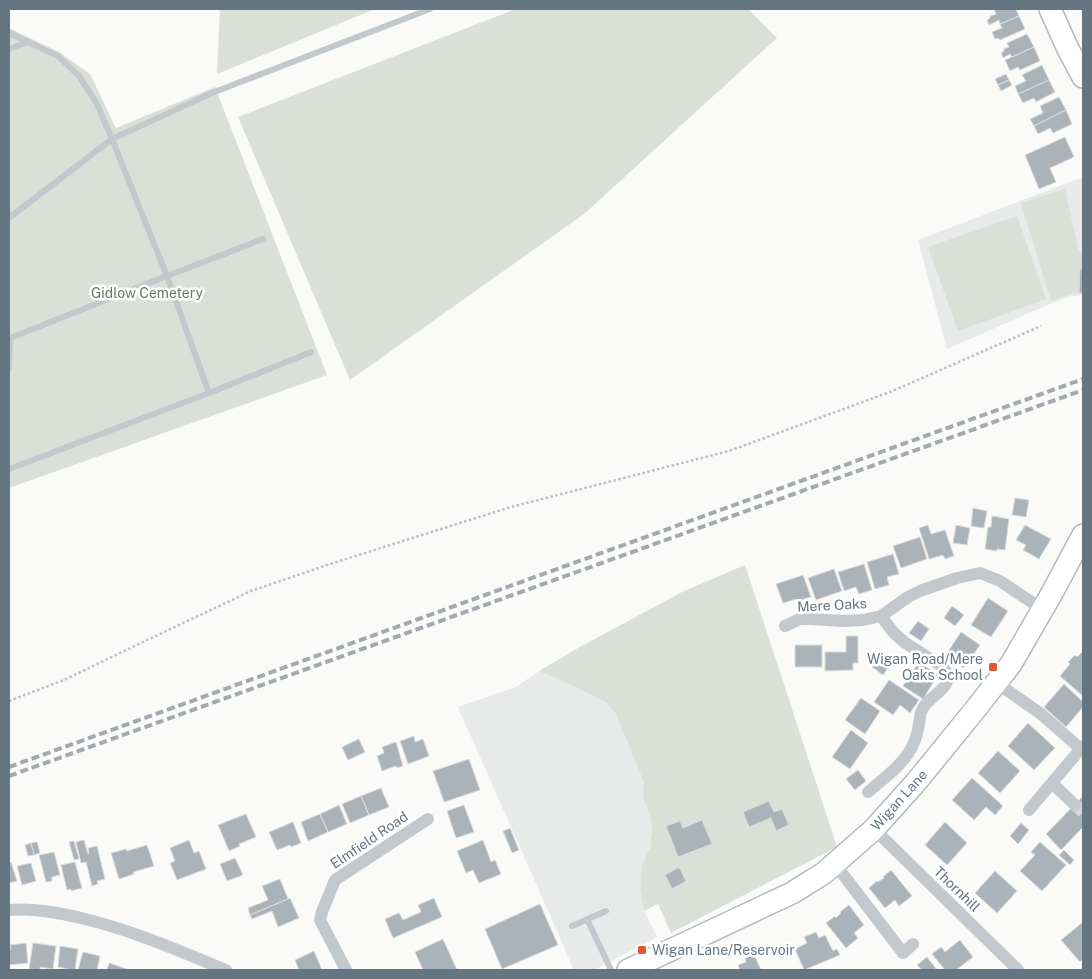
<svg xmlns="http://www.w3.org/2000/svg" width="1092" height="979" font-family="'Public Sans',sans-serif">
  <style>
    .built { fill: #e8e9e9 }
    .green { fill: #dadfd7 }
    .building { fill: #aab3b9; stroke: #dcdcda }
    .lines { fill: none; stroke-linecap: round; stroke-linejoin: round }
    .minor-tunnel { stroke: #d5d9db; stroke-width: 12; stroke-dasharray: 12 6; stroke-linecap: butt }
    .trunk-casing { stroke: #b4b9bd; stroke-width: 24 }
    .path { stroke: #bbbfc2; stroke-width: 2.5; stroke-dasharray: 2.5 2.5; stroke-linecap: butt }
    .service { stroke: #c3c8cc; stroke-width: 6 }
    .minor { stroke: #c3c8cc; stroke-width: 12 }
    .trunk { stroke: #fff; stroke-width: 21 }
    .rail { stroke: #a2aab0; stroke-width: 4; stroke-dasharray: 8 4; stroke-linecap: butt }
    .poi-dot { fill: #e4572e; stroke: #fff; stroke-width: 2 }
    .labels { text-anchor: middle; dominant-baseline: central; stroke-width: 5; stroke-linejoin: round; paint-order: stroke }
    .park-label { font-size: 14px; fill: #687a64; stroke: #fff }
    .street-label { font-size: 14px; fill: #657683; stroke: #fff }
    .poi-label { font-size: 14px; fill: #657683; stroke: #fff; text-anchor: end }
  </style>
  <rect width="100%" height="100%" fill="#fafaf8"/>
  <!-- built -->
  <path class="built" d="M1083 177V295L1072 296 1050 304 947 349 918 240Z
    M539 671 580 689 607 702 616 714 645 782 643 796 651 820 652 832 640 890 644 911 657 937 594 970H574L458 707 516 687Z"/>
  <!-- green -->
  <path class="green" d="M220 9H375L217 74Z
    M516 9H748L777 38 584 214 350 380 238 117Z
    M9 28 59 52 90 74 116 128 215 87 327 375 9 488Z
    M1065 189 1078 249 1083 255V269H1080L1079 293H1073L1051 301 1021 203Z
    M1017 216 1046 299 958 331 928 247Z
    M745 565 837 847 671 933 658 904 644 911 640 890 642 866 649 849 652 832 651 820 643 796 644 782 616 714 606 702 580 689 539 671 578 648 682 592Z"/>
  <!-- building -->
  <path class="building" d="M994 9H1016L1019 16 1000 24 999 20 989 25 987 20 990 18V16L996 14Z
    M1019 16 1025 29 1000 40 998 38 995 39 992 32 1002 28 1000 24Z
    M1027 34 1034 47 1012 57 1010 54 1003 58 1001 53 1004 51V49L1009 47 1007 43Z
    M1034 47 1040 61 1020 70 1018 67 1010 71 1005 60Z
    M1042 65 1049 80 1018 94 1015 86 1026 81 1022 75Z
    M1006 74 1009 80 998 85 995 79Z
    M1009 80 1012 85 1001 91 998 85Z
    M1049 80 1055 92 1036 102 1034 98 1023 103 1018 94Z
    M1059 97 1066 110 1034 126 1030 119 1043 113 1040 106Z
    M1066 110 1072 124 1053 133 1050 128 1038 134 1034 126Z
    M1065 137 1074 157 1050 168 1056 182 1039 189 1025 155Z
    M1080 269H1083V293H1079Z
    M1015 498 1029 500 1026 517 1012 515Z
    M973 508 987 511 984 528 971 526Z
    M992 516 1009 519 1005 550 997 549V551L985 549 988 527H991Z
    M928 525 931 534 945 530 954 556 945 559 943 555 929 559 919 528Z
    M956 525 970 528 967 545 953 543Z
    M1025 525 1051 539 1039 559 1023 550 1026 545 1016 540Z
    M920 537 927 559 901 568 893 546Z
    M893 554 899 574 887 577 889 585 875 589 867 562Z
    M864 564 872 590 859 594 856 587 844 591 838 572Z
    M834 569 842 591 816 600 808 578Z
    M803 575 811 597 797 601 796 599 783 603 776 584Z
    M988 598 1008 611 991 637 971 625Z
    M952 606 964 615 955 626 944 618Z
    M918 621 929 629 921 641 909 633Z
    M961 632 980 645 964 668 945 656Z
    M846 636H858V663H853V670L825 671V652H846Z
    M795 645H822V667H795Z
    M1083 651V696L1060 676 1070 664 1068 662 1075 655 1077 657Z
    M880 656 891 664 883 675 872 667Z
    M919 662 938 675 923 699 903 686Z
    M889 680 919 700 910 713 900 705 893 715 874 702Z
    M1064 684 1083 702V707L1066 727 1044 707Z
    M861 698 880 711 865 734 845 720Z
    M1028 723 1055 748 1034 770 1008 746Z
    M851 730 868 743 850 769 832 757Z
    M414 736 415 742 423 739 429 756 408 764 400 741Z
    M359 739 365 752 348 760 342 747Z
    M396 742 403 766 397 768 396 766 382 771 377 756 384 753 382 747Z
    M998 751 1020 771 1000 793 978 773Z
    M469 759 480 790 444 802 433 771Z
    M858 770 866 781 855 790 846 779Z
    M972 778 1003 806 995 815 986 807 974 820 952 800Z
    M381 788 389 807 369 815 361 796Z
    M361 796 369 815 350 823 342 804Z
    M1083 796V827L1061 850 1046 834Z
    M769 801 774 812 782 809 789 825 776 831 771 818 749 827 743 812Z
    M339 805 347 824 328 832 320 814Z
    M464 805 474 832 456 838 447 811Z
    M246 814 256 837 239 844 240 846 229 851 218 825Z
    M320 814 328 832 308 841 301 822Z
    M702 820 712 844 678 857 666 826 680 821 683 828Z
    M293 822 301 843 291 847 290 845 277 850 269 832Z
    M945 822 967 843 947 865 925 845Z
    M1021 823 1029 830 1018 844 1010 836Z
    M510 828 519 850 512 853 503 831Z
    M84 840 88 854 89 853 88 848 97 846 105 879 97 881 98 884 92 886 86 862 81 863 76 842Z
    M189 840 194 853 199 851 206 869 177 880 170 863 175 861 170 848Z
    M483 840 491 862 495 860 501 874 479 883 473 870 466 873 457 851Z
    M74 841 79 859 74 860 69 842Z
    M37 842 40 853 34 855 31 843Z
    M1040 842 1066 865 1042 891 1020 871 1035 855 1031 852Z
    M31 843 34 855 28 856 25 845Z
    M147 845 154 866 133 872 134 874 119 879 111 853 126 849 127 851Z
    M1064 850 1074 860 1070 865 1059 855Z
    M54 852 60 875 52 877V881L46 882 39 855Z
    M235 858 243 875 227 881 220 864Z
    M11 862 17 881 9 883V863Z
    M75 862 82 888 71 891V889L67 890 61 865Z
    M31 863 36 881 22 885 17 866Z
    M679 867 686 881 672 889 665 875Z
    M891 870 912 896 899 906 895 900 885 908 869 888 877 881 878 882 884 878 883 877Z
    M995 871 1017 891 997 913 975 893Z
    M280 879 288 899 250 915 248 908 268 900 262 886Z
    M290 898 299 918 278 927 272 911 252 919 250 915Z
    M434 898 442 917 393 938 385 919 399 913 403 920 421 912 418 905Z
    M540 904 558 945 502 969 485 929Z
    M849 905 864 925 854 933 858 938 846 948 826 923 835 916 836 918 841 913 840 912Z
    M1083 922V959L1080 962 1061 940Z
    M816 932 819 938 825 935 833 951 837 949 840 955 804 970 795 949 807 943 804 937Z
    M443 939 457 970H423L415 952Z
    M960 940 973 957 956 970H945L932 954 941 947 945 952Z
    M26 943 28 963 9 965V949H11L10 945Z
    M33 943 56 946 53 969 40 967V970L29 969Z
    M60 946 78 949 75 970H68V969L58 967Z
    M314 951 322 970H299L295 960Z
    M83 952 100 956 97 970H78Z
    M754 954 761 970H740L738 965 746 962 745 958Z
    M927 957 937 970H920L921 969 917 965Z
    M109 963 127 969 126 970H107Z"/>
  <g class="lines">
    <!-- minor-tunnel -->
    <path class="minor-tunnel" d="M1075 805 1083 812"/>
    <!-- trunk casing -->
    <g class="trunk-casing">
      <path id="trunk" d="M1050 9 1068 49 1083 77
        M628 970 792 893 824 873 874 829 917 781 974 711 1011 664 1052 593 1083 535"/>
    </g>
    <!-- path -->
    <path class="path" d="M9 701 64 680 145 641 251 591 330 564 511 507 729 451 890 392 1041 326"/>
    <!-- service -->
    <path class="service" d="M9 33 58 56 79 76 97 104 112 139 167 276 209 393
      M9 49 28 42
      M9 218 112 139 212 93 430 9
      M9 367 10 338 167 276 263 239
      M9 469 209 393 311 352
      M587 919 611 970
      M572 926 606 911"/>
    <!-- minor -->
    <path class="minor" d="M785 626 800 619H811L843 621 863 620 881 616 908 597 920 591 957 578 980 573 1000 581 1042 609
      M997 683 1041 714 1081 749
      M1052 783 1075 805
      M868 792C883 779 903 765 912 747 916 739 919 727 920 717 921 712 920 714 922 710 929 694 959 687 943 667L904 642 894 633 881 616
      M1029 810 1083 746
      M874 829 1018 970
      M835 864 903 953 913 944
      M9 910C35 908 60 913 85 919 134 931 180 951 226 970
      M346 970 320 920 322 912 335 880 428 819"/>
    <!-- trunk -->
    <use href="#trunk" class="trunk"/>
    <!-- rail -->
    <path class="rail" d="M9 767 1083 379
      M9 776 1083 390"/>
  </g>
  <!-- markers -->
  <g class="poi-dot">
    <rect x="988" y="662" width="10" height="10" rx="2.5"/>
    <rect x="637" y="945" width="10" height="10" rx="2.5"/>
  </g>
  <g class="labels">
    <!-- park labels -->
    <g class="park-label">
      <text x="147" y="293">Gidlow Cemetery</text>
    </g>
    <!-- street labels -->
    <g class="street-label">
      <text transform="translate(832 605) rotate(-3)">Mere Oaks</text>
      <text transform="translate(899 800) rotate(-48)">Wigan Lane</text>
      <text transform="translate(369 840) rotate(-34)">Elmfield Road</text>
      <text transform="translate(957 889) rotate(44)">Thornhill</text>
    </g>
    <!-- poi labels -->
    <g class="poi-label">
      <text x="983" y="659">Wigan Road/Mere<tspan x="983" dy="16">Oaks School</tspan></text>
      <text x="652" y="950" text-anchor="start">Wigan Lane/Reservoir</text>
    </g>
  </g>
  <!-- border -->
  <rect width="1092" height="979" fill="none" stroke="#657683" stroke-width="20"/>
</svg>
